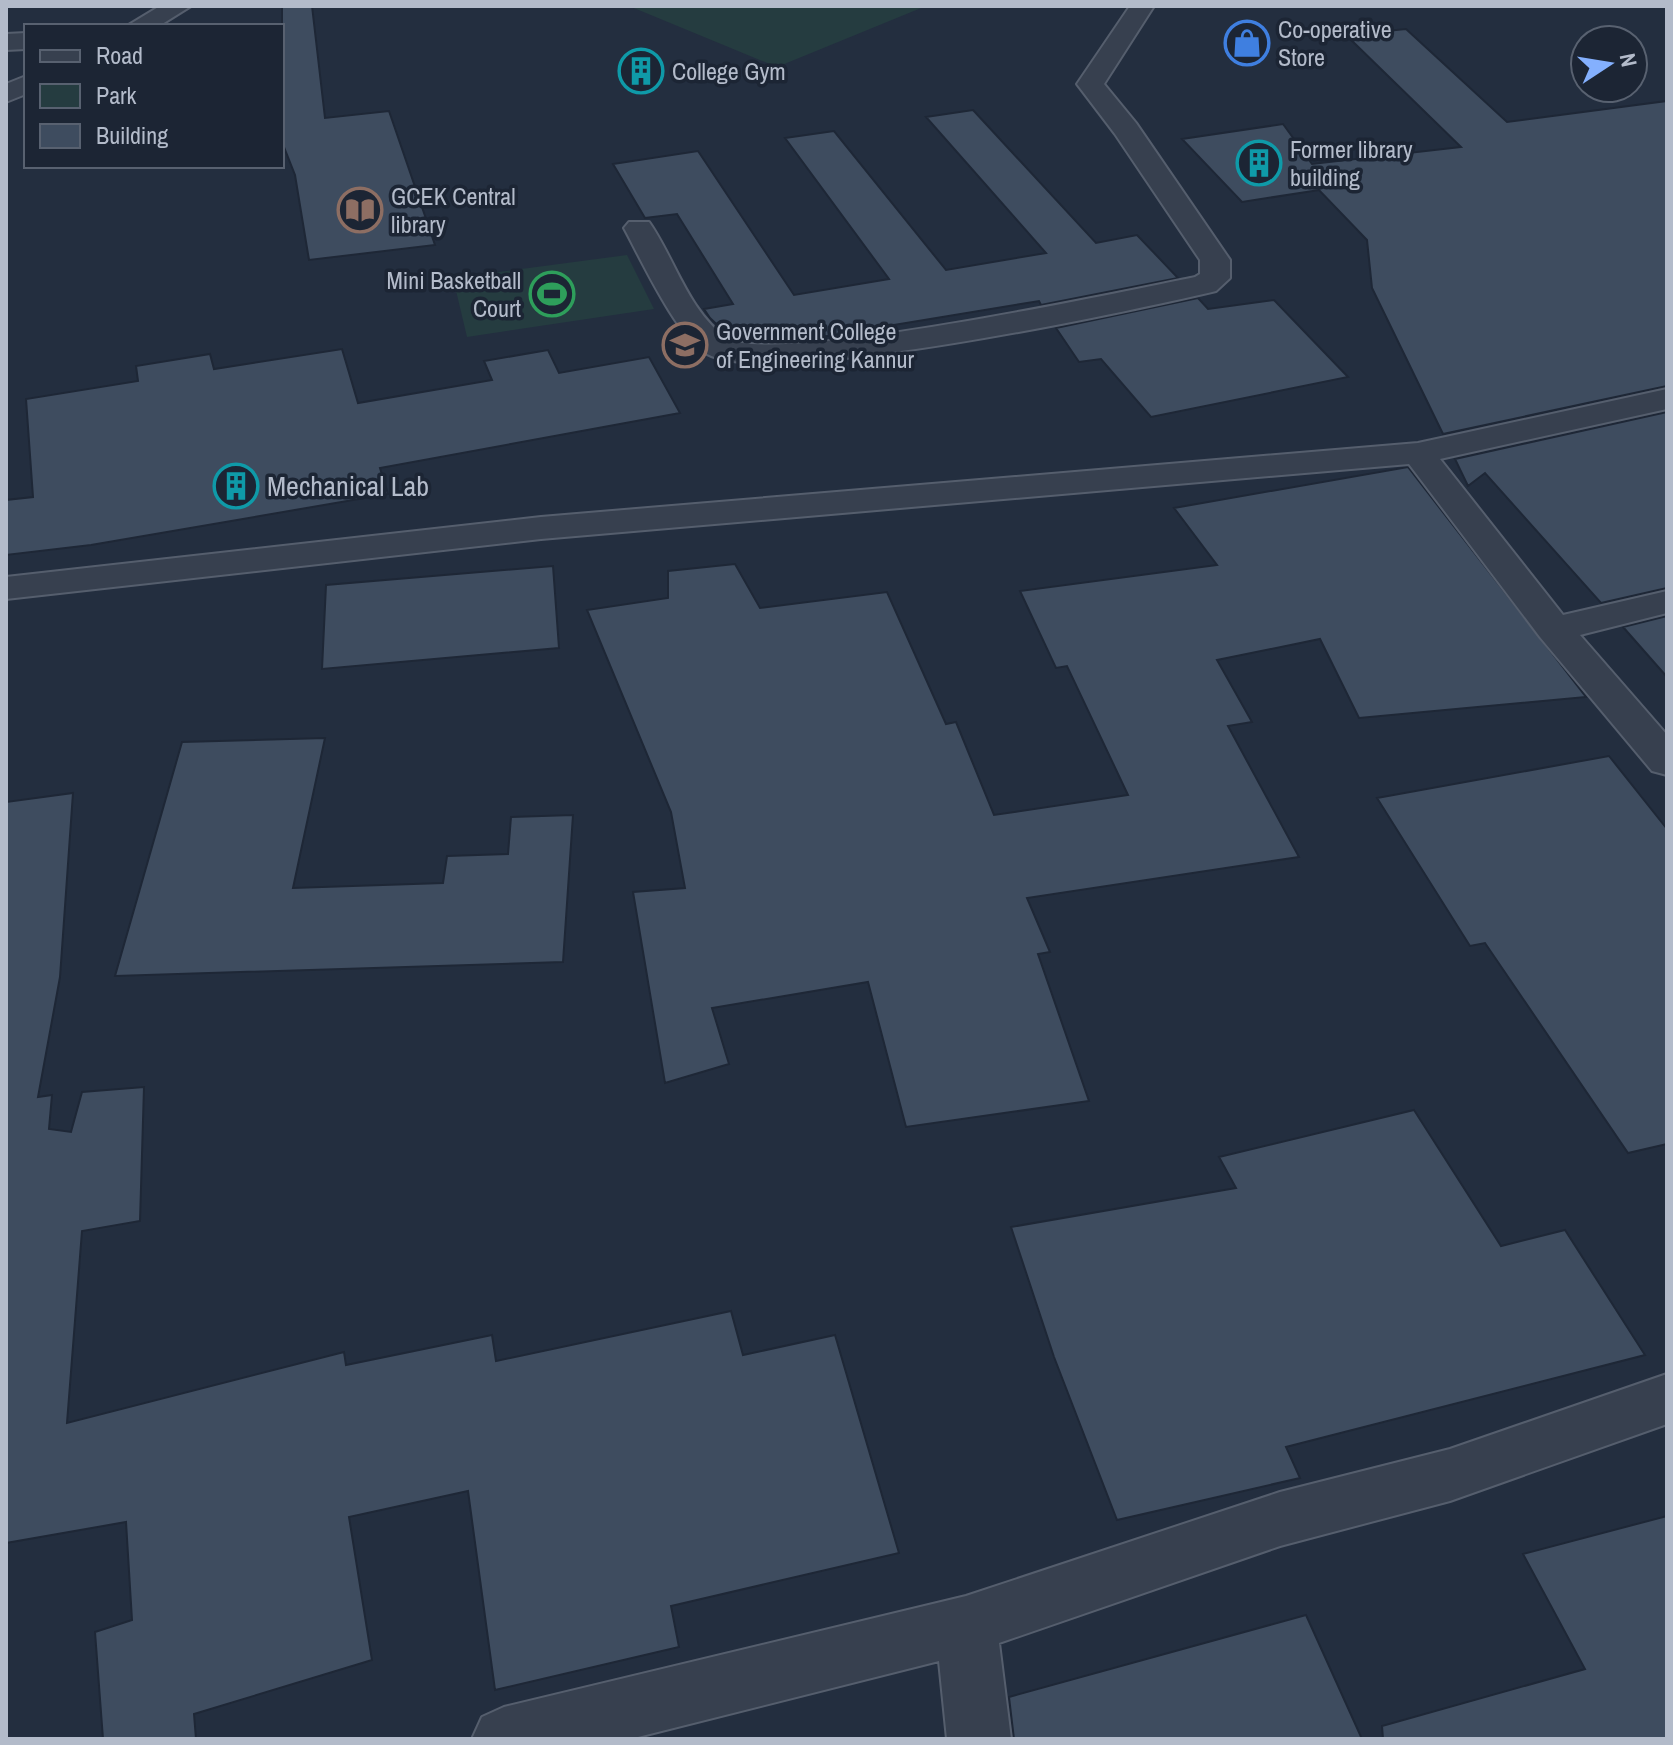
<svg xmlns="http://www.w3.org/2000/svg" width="1673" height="1745" font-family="'Archivo Narrow',sans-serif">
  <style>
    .green { fill: #253c40 }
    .building { fill: #3e4c5f; stroke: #1e2736; stroke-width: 2 }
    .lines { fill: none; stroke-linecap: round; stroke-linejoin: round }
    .street-casing { stroke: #555e6d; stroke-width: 4 }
    .street { fill: #37404f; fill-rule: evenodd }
    .labels { text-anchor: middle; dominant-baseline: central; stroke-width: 7; stroke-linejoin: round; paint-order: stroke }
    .far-poi-label { font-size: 24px; fill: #b3bbca; stroke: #1c2534; text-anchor: start }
    .poi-label { font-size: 28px; fill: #b3bbca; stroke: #1c2534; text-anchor: start }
  </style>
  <rect width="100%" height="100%" fill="#232e3f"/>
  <!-- green -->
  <path class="green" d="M629 6H926L777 67Z
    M627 255 654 309 467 337 453 278Z"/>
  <!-- building -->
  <path class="building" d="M282 6H312L325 118 389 111 435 245 309 260 295 175 282 142Z
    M1406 29 1507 122 1667 101V386L1443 434 1372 288 1367 240 1319 190 1242 202 1182 139 1283 124 1312 164 1461 147 1346 35Z
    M973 110 1096 243 1137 235 1178 278 1041 305 1039 301 803 340 757 341 728 335 710 318 704 309 733 304 677 214 645 218 613 164 698 151 794 295 889 279 785 138 834 131 946 270 1046 253 926 117Z
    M1198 298 1208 309 1274 300 1348 377 1151 417 1101 359 1079 362 1056 328Z
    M342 349 358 403 492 380 484 361 548 350 559 373 649 357 680 413 380 468 388 494 91 545 6 555V500L33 497 26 399 138 381 136 366 210 354 214 369Z
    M1667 412V588L1601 603 1485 473 1468 486 1455 459Z
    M1408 467 1586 697 1359 718 1320 639 1217 660 1252 722 1228 726 1299 857 1027 898 1050 952 1038 954 1089 1101 906 1127 868 982 712 1008 729 1064 665 1083 633 892 685 888 671 812 587 610 668 598V571L735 564 760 608 887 592 946 724 956 722 994 815 1128 795 1067 666 1056 668 1020 591 1217 565 1174 508Z
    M553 566 559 648 322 669 326 585Z
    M1667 616V677L1623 627Z
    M325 738 293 888 443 883 447 856 508 854 511 817 573 815 563 962 115 976 182 742Z
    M1609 756 1667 829V1144L1628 1153 1485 943 1470 946 1377 798Z
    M73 793 60 977 38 1097 52 1095 49 1129 71 1132 82 1092 144 1087 140 1221 82 1231 67 1423 344 1352 346 1365 492 1335 496 1361 731 1311 743 1355 835 1335 899 1553 671 1606 679 1647 495 1690 468 1491 349 1517 372 1660 194 1714 196 1739H103L95 1632 132 1620 126 1522 6 1543V802Z
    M1414 1110 1501 1246 1565 1230 1645 1355 1286 1447 1300 1478 1117 1520 1054 1357 1011 1227 1236 1188 1219 1157Z
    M1667 1516V1739H1383L1382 1726 1585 1669 1523 1554Z
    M1306 1615 1362 1739H1014L1009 1697Z"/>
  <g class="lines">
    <!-- street casing -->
    <g class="street-casing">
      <path id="street" d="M160 6H191L159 26H127Z
        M1130 6H1154L1104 84 1136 123 1230 260V278L1216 291C1132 311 771 389 707 354 677 338 641 259 624 228L629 222H649C674 257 689 313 727 338 770 367 1127 291 1195 277L1200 274V260L1115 134 1077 84Z
        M26 33V49L6 50V34Z
        M26 76V94L6 102V84Z
        M1667 389V409L1440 459 1563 615 1667 591V613L1580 635 1667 735V775L1652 771 1540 637 1409 464 541 539 6 599V577L541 517 1418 443Z
        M1667 1374V1424L1450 1501 1280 1546 999 1643 1011 1739H947L939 1661 630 1739H472L482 1717 504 1707 966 1596 1280 1492 1450 1449Z"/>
    </g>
    <!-- street -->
    <use href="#street" class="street"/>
  </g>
  <!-- icons -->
  <defs>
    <g id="shop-ring" transform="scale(2.3)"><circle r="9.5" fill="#1c2534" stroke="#3f7fe0" stroke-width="1.5"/><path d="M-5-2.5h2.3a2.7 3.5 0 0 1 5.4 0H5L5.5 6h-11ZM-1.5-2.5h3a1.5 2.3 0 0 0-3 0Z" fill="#3f7fe0"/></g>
    <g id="building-ring" transform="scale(2.3)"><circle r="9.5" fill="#1c2534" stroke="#0f9aa8" stroke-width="1.5"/><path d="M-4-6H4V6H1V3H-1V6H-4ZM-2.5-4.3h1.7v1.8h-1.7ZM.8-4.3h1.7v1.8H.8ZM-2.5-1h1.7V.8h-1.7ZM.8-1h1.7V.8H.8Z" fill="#0f9aa8"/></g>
    <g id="library-ring" transform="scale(2.3)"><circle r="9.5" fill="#1c2534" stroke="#8d6e63" stroke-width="1.5"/><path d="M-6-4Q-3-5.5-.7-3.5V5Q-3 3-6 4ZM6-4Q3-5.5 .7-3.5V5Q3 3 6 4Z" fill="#8d6e63"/></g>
    <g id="stadium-ring" transform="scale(2.3)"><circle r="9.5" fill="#1c2534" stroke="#2e9e5b" stroke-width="1.5"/><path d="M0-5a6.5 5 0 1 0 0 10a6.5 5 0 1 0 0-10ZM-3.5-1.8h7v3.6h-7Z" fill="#2e9e5b"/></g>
    <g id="university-ring" transform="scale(2.3)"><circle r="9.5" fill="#1c2534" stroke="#8d6e63" stroke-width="1.5"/><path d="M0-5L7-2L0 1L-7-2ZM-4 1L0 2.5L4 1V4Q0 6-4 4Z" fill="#8d6e63"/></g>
  </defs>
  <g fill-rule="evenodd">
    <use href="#shop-ring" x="1247" y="43"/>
    <use href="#building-ring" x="641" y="71"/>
    <use href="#building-ring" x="1259" y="163"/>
    <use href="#library-ring" x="360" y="210"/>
    <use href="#stadium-ring" x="552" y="294"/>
    <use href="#university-ring" x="685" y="345"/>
    <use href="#building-ring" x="236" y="486"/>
  </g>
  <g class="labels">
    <!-- far-poi labels -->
    <g class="far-poi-label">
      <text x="1278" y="29">Co-operative<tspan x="1278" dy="28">Store</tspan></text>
      <text x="672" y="71">College Gym</text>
      <text x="1290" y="149">Former library<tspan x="1290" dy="28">building</tspan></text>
      <text x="391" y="196">GCEK Central<tspan x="391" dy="28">library</tspan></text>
      <text x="521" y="280" text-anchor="end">Mini Basketball<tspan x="521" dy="28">Court</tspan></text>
      <text x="716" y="331">Government College<tspan x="716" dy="28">of Engineering Kannur</tspan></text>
    </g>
    <!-- poi labels -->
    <g class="poi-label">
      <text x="267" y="486">Mechanical Lab</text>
    </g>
  </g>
  <!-- border -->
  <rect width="1673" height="1745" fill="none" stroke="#b3bbca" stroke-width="16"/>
  <!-- legend -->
  <rect x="24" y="24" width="260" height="144" fill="#1c2534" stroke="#586170" stroke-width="2"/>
  <rect x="40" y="50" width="40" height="12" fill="#37404f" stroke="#586170" stroke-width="2"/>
  <text x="96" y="64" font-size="24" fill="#b3bbca">Road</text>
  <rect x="40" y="84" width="40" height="24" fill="#253c40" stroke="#586170" stroke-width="2"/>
  <text x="96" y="104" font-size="24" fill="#b3bbca">Park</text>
  <rect x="40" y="124" width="40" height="24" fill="#3e4c5f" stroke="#586170" stroke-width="2"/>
  <text x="96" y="144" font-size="24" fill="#b3bbca">Building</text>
  <!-- north arrow -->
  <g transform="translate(1609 64) rotate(78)"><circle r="38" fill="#1c2534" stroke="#586170" stroke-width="2"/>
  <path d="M0-6L14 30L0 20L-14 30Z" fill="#84b0fe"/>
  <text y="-12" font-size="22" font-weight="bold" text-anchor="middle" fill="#b3bbca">N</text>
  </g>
</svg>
